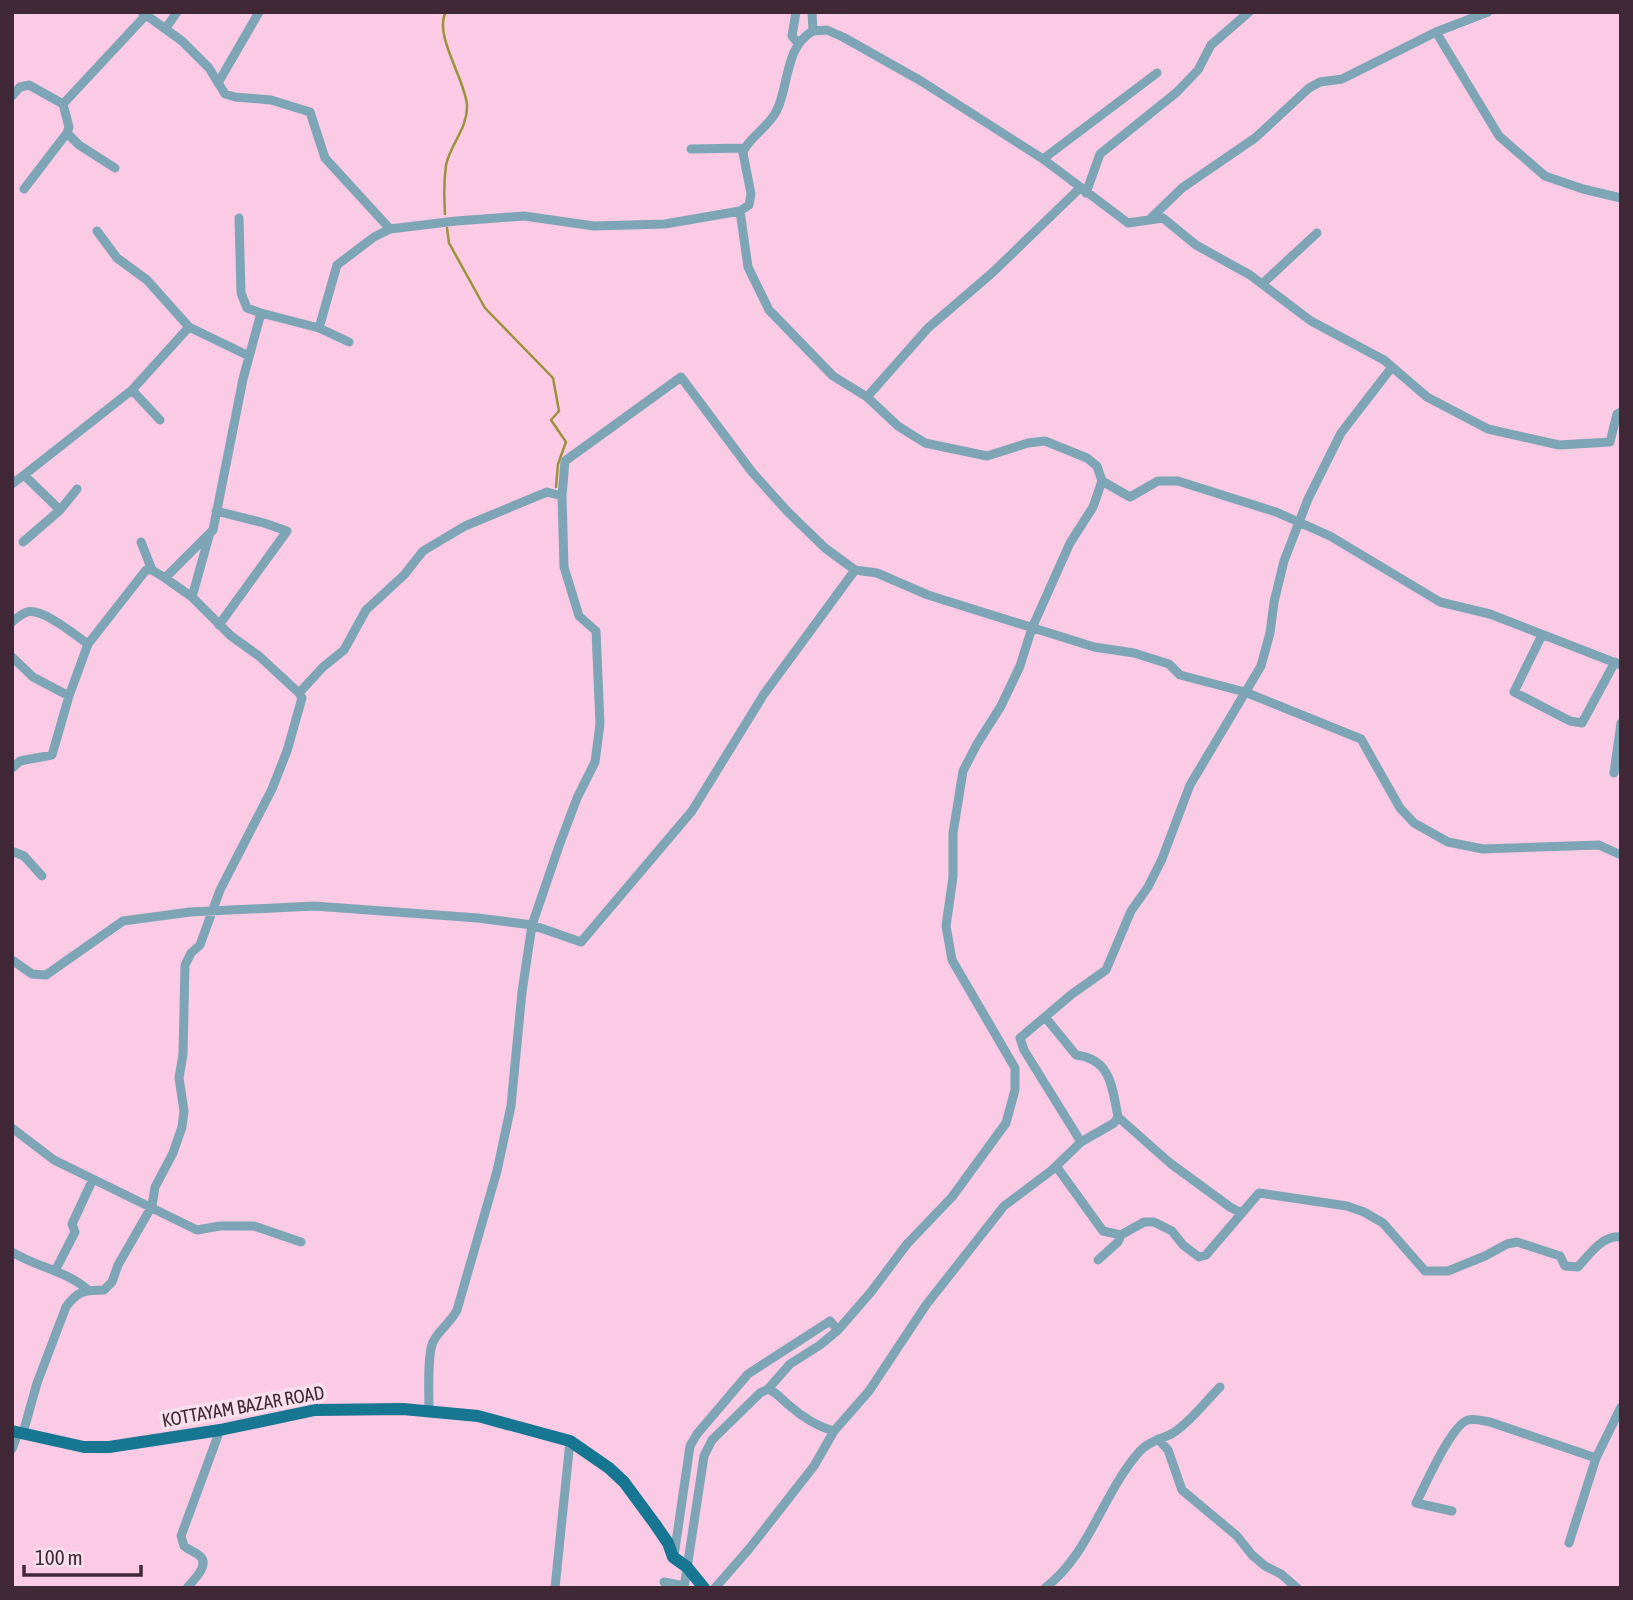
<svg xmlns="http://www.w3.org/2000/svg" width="1633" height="1600" font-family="'Asap Condensed',sans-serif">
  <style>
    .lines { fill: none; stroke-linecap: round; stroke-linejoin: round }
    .stream { stroke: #9b923b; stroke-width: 2.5 }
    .minor { stroke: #7da5b5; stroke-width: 9 }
    .major { stroke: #177793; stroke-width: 12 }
    .labels { text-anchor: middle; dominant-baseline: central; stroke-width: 7; stroke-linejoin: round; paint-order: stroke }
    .street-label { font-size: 19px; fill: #402836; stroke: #f9e0ed }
  </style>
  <rect width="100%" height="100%" fill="#fbcae5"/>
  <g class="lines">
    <!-- stream -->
    <path class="stream" d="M445 214C444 199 444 180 446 165 450 145 468 128 467 105 465 79 433 34 446 12
      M447 228 449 243 485 308 553 378 559 411 551 420 566 442 558 464 556 487"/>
    <!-- minor -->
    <path class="minor" d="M142 12 182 41 209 68 225 94 235 97 271 100 310 112 325 158 390 229 456 221 524 216 594 226 665 224 740 211 749 205 751 194 743 153C746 140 770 126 777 110 789 85 785 46 813 31
      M796 12 792 36 798 43
      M812 12 813 31 827 30 843 37 921 81 1043 159 1128 223 1163 218 1196 245 1250 275 1311 321 1384 360 1427 397 1488 429 1559 445 1610 442 1617 414 1621 412
      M166 28 177 12
      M1436 32 1499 136 1545 176 1583 189 1621 198
      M218 83 259 12
      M12 96 20 87 29 85 63 104
      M67 133 79 145 115 168
      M691 149 745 148
      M1043 159 1157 73
      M24 189 67 133 69 127 63 104 146 15
      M1086 193 1100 154 1177 92 1198 70 1211 45 1249 12
      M239 218 241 293 247 308 261 313
      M1149 220 1182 188 1255 138 1309 88 1320 82 1342 79 1436 32 1488 12
      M97 231 117 258 147 280 189 327
      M1262 284 1317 233
      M319 328 349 342
      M132 390 189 327 249 356
      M867 397 928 328 992 273 1080 188
      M24 475 132 390 160 420
      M1102 481 1130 497 1158 481H1178L1276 512 1330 536 1440 602 1490 614 1621 665
      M12 484 24 475 60 510 77 489
      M216 511 264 523 287 531 219 625
      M23 542 60 510
      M141 542 152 570
      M165 578 192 597 231 636 259 656 299 693
      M192 597 209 536
      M12 622C17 618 21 614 27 612 43 608 75 635 88 644
      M1542 635 1514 692 1570 721 1582 723 1615 662
      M12 657 33 677 69 696
      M12 768 20 761 52 755 69 696 88 644 146 570H152L165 578 213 530 243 379 261 313 319 328 337 265 374 237 390 229
      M1614 773 1621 723
      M12 853 14 852 24 856 42 876
      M12 960 32 974 46 975 123 921 190 912 314 906 478 918 532 925 581 942 692 811 764 694 855 570 877 573 928 595 1094 647 1134 653 1169 664 1180 675 1245 692 1361 739 1400 808 1414 823 1448 842 1483 849 1599 845 1621 855
      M1045 1017 1076 1055C1111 1059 1112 1087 1118 1117L1114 1123 1081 1142
      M1118 1117 1170 1163 1230 1207 1241 1213
      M12 1128 54 1160 197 1230 220 1226H254L301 1242
      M1056 1166 1103 1231 1121 1235 1144 1222H1154L1172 1231 1183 1245 1199 1257 1206 1255 1259 1193 1347 1206 1364 1212 1383 1223 1425 1271H1448L1485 1256 1507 1244 1517 1242 1560 1256 1565 1266 1578 1267C1589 1255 1603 1234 1621 1237
      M12 1252C36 1267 67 1271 88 1290
      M1098 1260 1118 1242 1121 1235
      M55 1271 75 1232 72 1224 93 1179
      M768 1389C778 1393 782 1400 790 1406 802 1417 819 1427 834 1431L869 1391 926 1305 1004 1206 1052 1170 1081 1142 1024 1050 1020 1038 1072 994 1106 970 1131 911 1148 887 1162 859 1190 785 1261 666 1270 633 1274 602 1284 561 1308 499 1341 433 1392 367
      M429 1411C429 1396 427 1355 433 1342 439 1330 451 1322 457 1310L497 1171 511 1106 522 992 532 925 559 846 577 798 595 762 600 724 596 631 579 616 564 567 562 496
      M23 1433 37 1383 66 1307C77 1291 85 1290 104 1290L112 1282 118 1265 152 1206 155 1187 173 1153 182 1127 184 1111 179 1078 183 1054 185 965 191 953 200 945 220 890 272 789 287 751 302 698 299 693 323 667 344 650 366 610 404 575 423 551 465 526 547 492 562 496 565 461 681 377 752 472 787 511 825 548 855 570
      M1158 1439 1168 1450 1182 1490 1237 1536 1252 1555 1265 1566 1281 1574 1297 1588
      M12 1449 18 1433
      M1452 1511 1416 1503C1425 1486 1451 1425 1468 1420 1475 1418 1483 1421 1490 1422L1596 1458
      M1569 1543 1596 1458 1621 1407
      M674 1556 690 1446 697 1434 748 1374 830 1321 838 1330
      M664 1582 684 1586
      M187 1588C193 1580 210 1566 200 1556 195 1552 189 1550 184 1546L181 1536 220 1430
      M555 1588 570 1441
      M684 1588 704 1456 712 1440 760 1393 768 1389 790 1364 820 1345 838 1330 871 1292 907 1244 952 1197 1006 1123 1015 1090V1068L952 960 946 926 953 877V833L963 771 977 744 1001 706 1020 666 1032 628 1070 543 1093 507 1102 481 1097 466 1087 458 1045 441 1028 443 987 456 925 443 898 426 867 397 833 376 769 310 748 267 740 211
      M715 1588 749 1549 814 1466 834 1431
      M1045 1588C1090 1554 1103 1492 1140 1451 1149 1441 1162 1439 1173 1433 1190 1422 1205 1402 1220 1387"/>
    <!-- major -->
    <path class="major" d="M12 1431 84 1447H109L220 1430 315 1410 403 1409 478 1416 570 1441 609 1468 624 1482 655 1524 668 1543 673 1557 687 1567 704 1588"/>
  </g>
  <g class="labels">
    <!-- street labels -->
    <g class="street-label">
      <text transform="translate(243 1406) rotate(-10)">KOTTAYAM BAZAR ROAD</text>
    </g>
  </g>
  <!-- border -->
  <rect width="1633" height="1600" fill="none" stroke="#402836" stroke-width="28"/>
  <!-- scale -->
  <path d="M24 1565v10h117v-10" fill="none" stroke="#402836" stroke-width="3.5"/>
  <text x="35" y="1565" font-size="21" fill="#402836" stroke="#f9e0ed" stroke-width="5" paint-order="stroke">100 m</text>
</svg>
